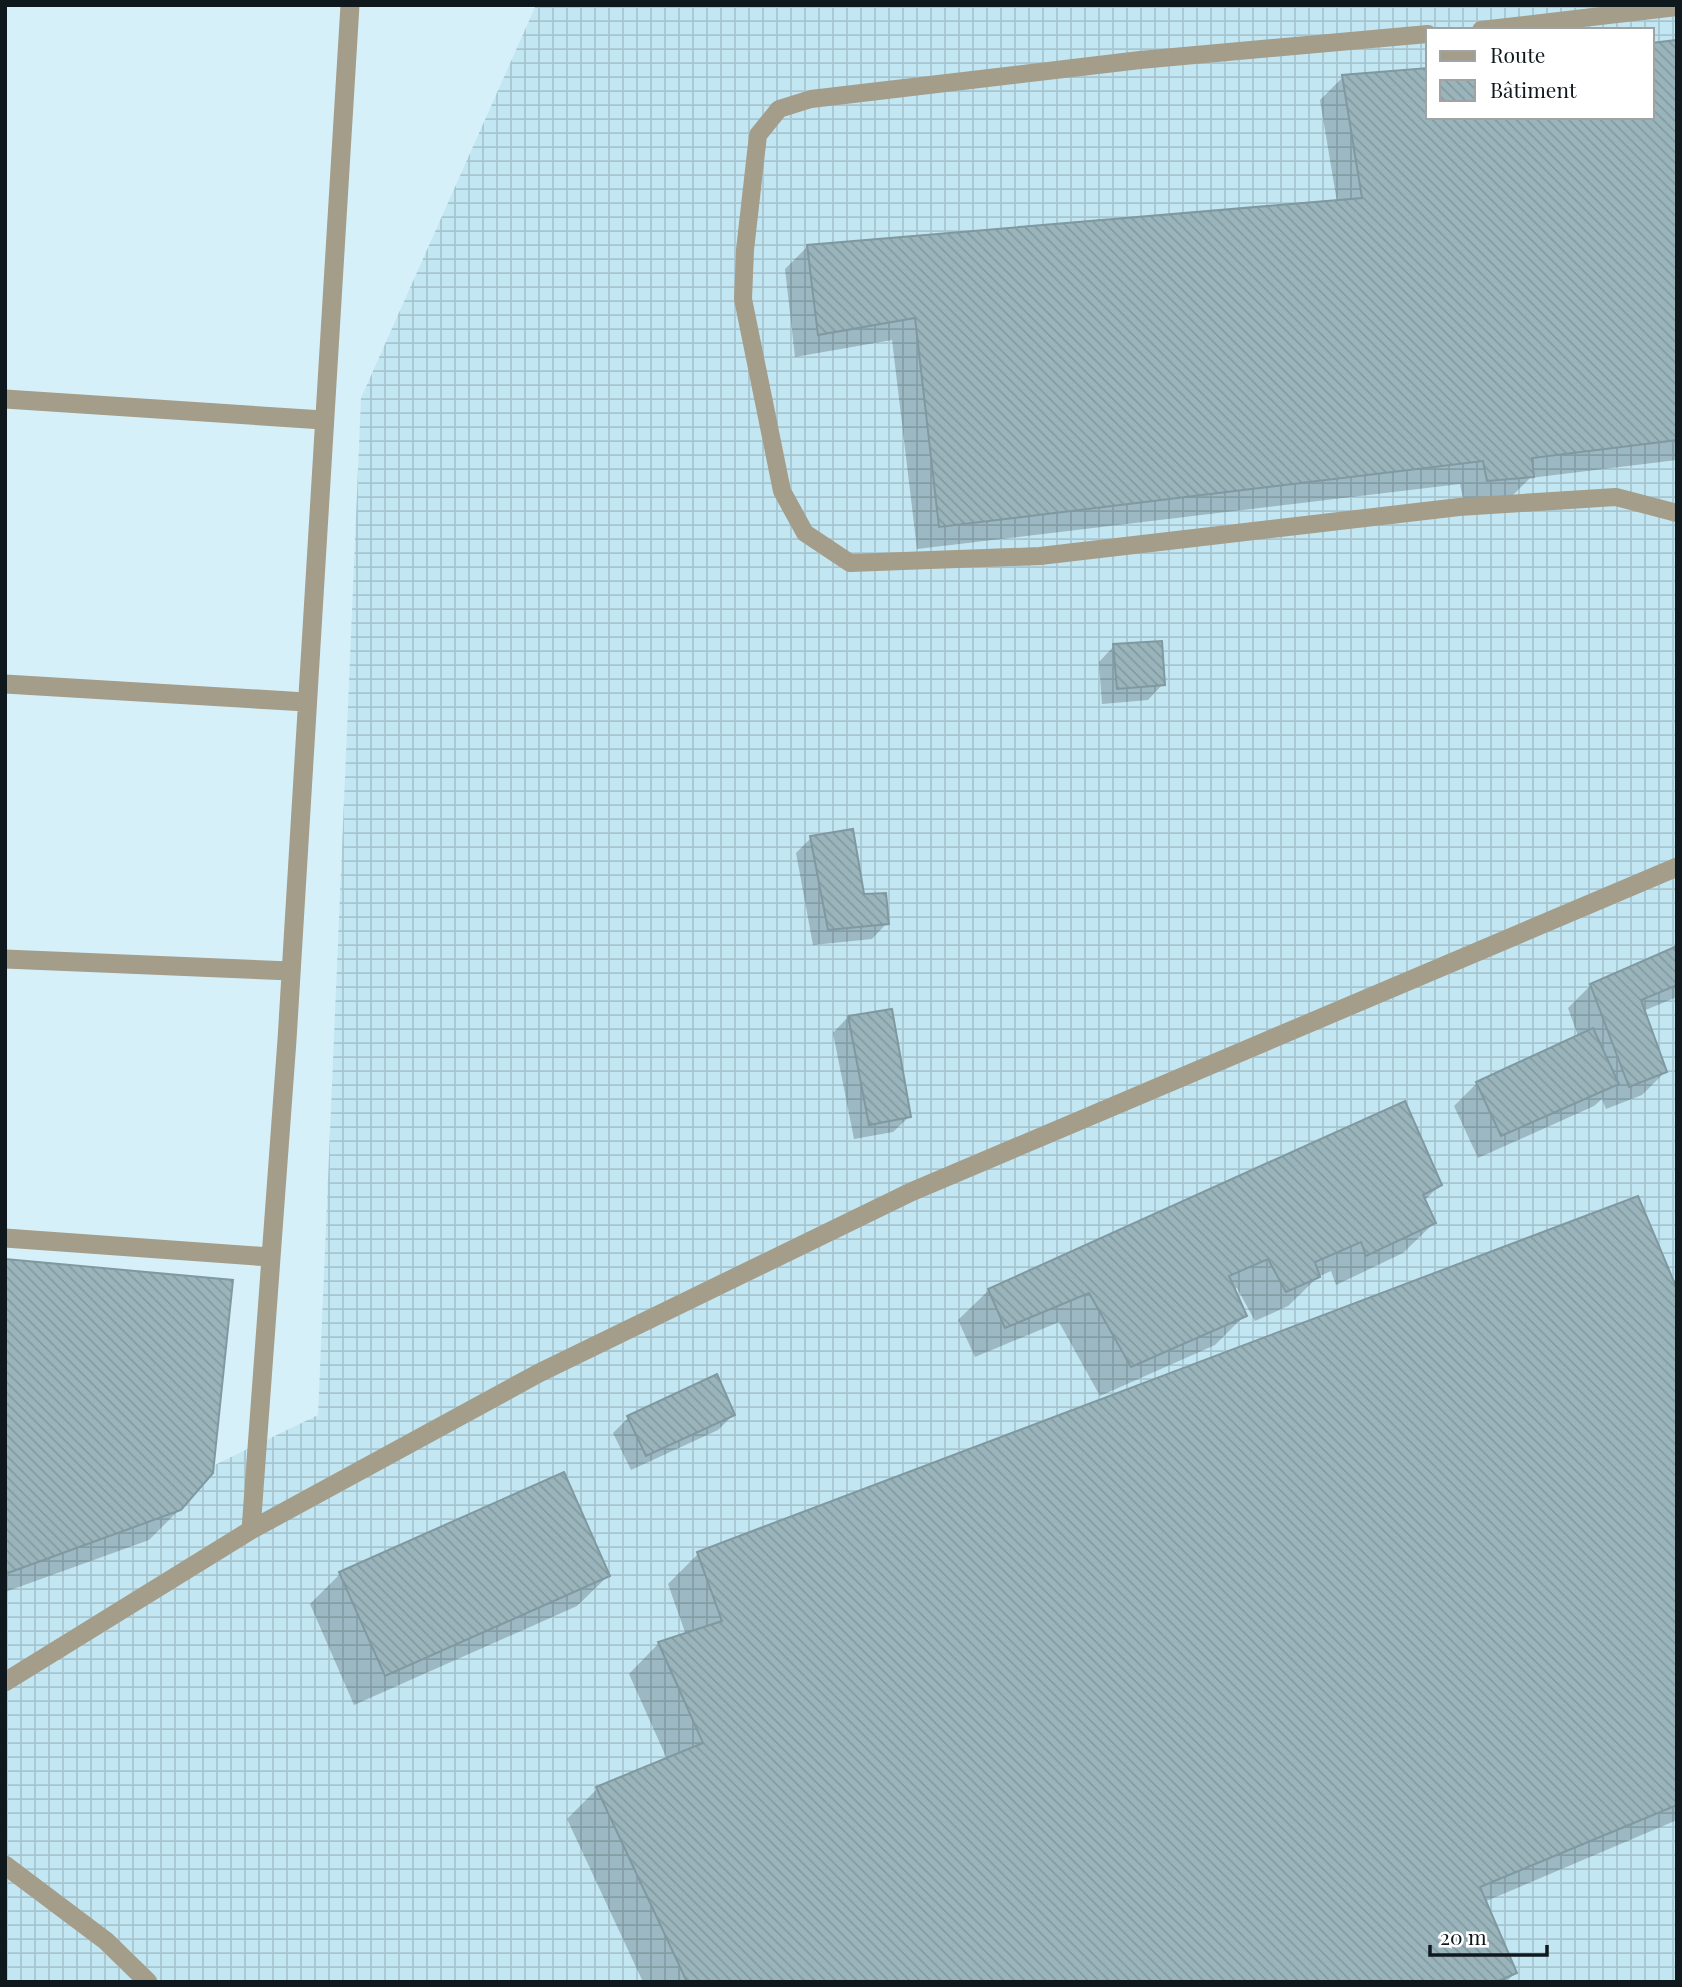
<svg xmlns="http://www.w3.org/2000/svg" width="1682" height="1987" font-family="'Playfair Display',serif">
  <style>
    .industrial { fill: url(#industrial-grid); fill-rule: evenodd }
    .shadow { fill: #0003 }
    .building { fill: url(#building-back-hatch); stroke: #8099a1; stroke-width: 2 }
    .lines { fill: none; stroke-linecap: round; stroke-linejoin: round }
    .service { stroke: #a49d89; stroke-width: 18 }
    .minor { stroke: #a49d89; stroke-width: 19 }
  </style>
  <defs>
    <pattern id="industrial-grid" width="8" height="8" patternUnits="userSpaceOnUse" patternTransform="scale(1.75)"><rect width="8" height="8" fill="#c3e6f3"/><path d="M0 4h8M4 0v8" fill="none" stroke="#a6c5d0"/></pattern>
    <pattern id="building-back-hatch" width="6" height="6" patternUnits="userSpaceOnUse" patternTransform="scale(1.75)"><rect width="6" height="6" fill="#9ab4bc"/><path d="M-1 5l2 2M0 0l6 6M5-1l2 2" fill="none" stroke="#849aa1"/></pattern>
  </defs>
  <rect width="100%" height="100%" fill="#d6f0fa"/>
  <!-- industrial -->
  <path class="industrial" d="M536 5H1677V1982H5V1566L318 1415 361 398ZM1428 30H1652V117H1428Z"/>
  <!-- shadow -->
  <path class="shadow" d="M1677 42V460L1530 478 1509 499 1464 503 1460 484 917 549 892 340 795 357 785 269 808 246 1337 202 1320 100 1343 77 1428 70V117H1652Z
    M1114 646 1163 684 1148 700 1102 704 1099 662Z
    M811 838 887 923 872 939 813 945 796 853Z
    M1677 948V997L1643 1011 1665 1072 1642 1095 1606 1109 1602 1099 1594 1106 1478 1158 1454 1106 1477 1083 1578 1036 1568 1008 1591 985Z
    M848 1017 909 1117 893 1132 854 1139 833 1033Z
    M1440 1185 1424 1201 1434 1223 1403 1253 1336 1285 1331 1271 1318 1277 1288 1306 1255 1321 1237 1288 1234 1290 1245 1315 1215 1345 1100 1396 1059 1322 975 1357 958 1320 989 1290Z
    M5 1261 180 1509 149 1540 5 1592Z
    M1677 1294V1820L1484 1902 1515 1973 1506 1982H643L567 1819 597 1789 667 1759 629 1674 659 1643 686 1635 668 1584 698 1554Z
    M733 1415 718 1430 631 1470 613 1433 628 1418Z
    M340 1574 608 1576 577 1606 354 1705 310 1604Z"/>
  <!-- building -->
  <path class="building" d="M1677 40V440L1532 458 1534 477 1487 481 1483 461 939 527 915 318 818 335 807 245 1362 198 1342 75 1428 68V117H1652V43Z
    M1162 641 1165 685 1117 689 1113 644Z
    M853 829 864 894 886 893 889 924 828 930 810 836Z
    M1677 946V985L1641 1000 1667 1072 1629 1087 1590 984Z
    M892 1009 911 1117 869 1125 848 1016Z
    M1593 1028 1619 1084 1501 1136 1476 1082Z
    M1405 1101 1442 1185 1423 1195 1436 1223 1366 1256 1361 1242 1315 1262 1320 1277 1286 1292 1268 1259 1229 1276 1247 1316 1131 1367 1089 1293 1005 1328 988 1289Z
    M1638 1196 1677 1289V1805L1480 1887 1517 1973 1496 1982H687L596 1787 703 1743 658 1642 722 1621 697 1552Z
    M5 1259 233 1280 213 1473 181 1510 5 1574Z
    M717 1374 735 1415 646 1456 627 1416Z
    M564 1472 610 1576 385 1676 339 1572Z"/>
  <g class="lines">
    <!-- service -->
    <path class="service" d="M1481 30 1677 7
      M1428 34 1140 60 811 99 779 109 758 135 745 250 743 299 782 491 805 533 850 563 1040 556 1459 507 1616 497 1677 513"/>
    <!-- minor -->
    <path class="minor" d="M5 399 323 420
      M5 684 306 702
      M5 959 291 971
      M5 1238 270 1257
      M251 1530 287 1040 350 5
      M5 1682 251 1530 539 1373 911 1192 1677 867
      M5 1865 106 1941 148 1982"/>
  </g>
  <!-- border -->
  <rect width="1682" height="1987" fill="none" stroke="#0f181c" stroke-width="14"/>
  <!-- legend -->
  <rect x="1426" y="28" width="228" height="91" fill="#ffffff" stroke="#9fa3a4" stroke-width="2"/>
  <rect x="1440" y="51" width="35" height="10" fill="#a49d89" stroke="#9fa3a4" stroke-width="2"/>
  <text x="1490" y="63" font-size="21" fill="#0f181c">Route</text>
  <rect x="1440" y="80" width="35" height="21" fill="url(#building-back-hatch)" stroke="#9fa3a4" stroke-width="2"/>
  <text x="1490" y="98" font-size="21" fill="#0f181c">Bâtiment</text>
  <!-- scale -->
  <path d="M1430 1945v10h117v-10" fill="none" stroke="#0f181c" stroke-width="3.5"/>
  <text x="1440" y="1945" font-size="21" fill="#0f181c" stroke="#ffffff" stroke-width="5" paint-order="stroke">20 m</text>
</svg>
